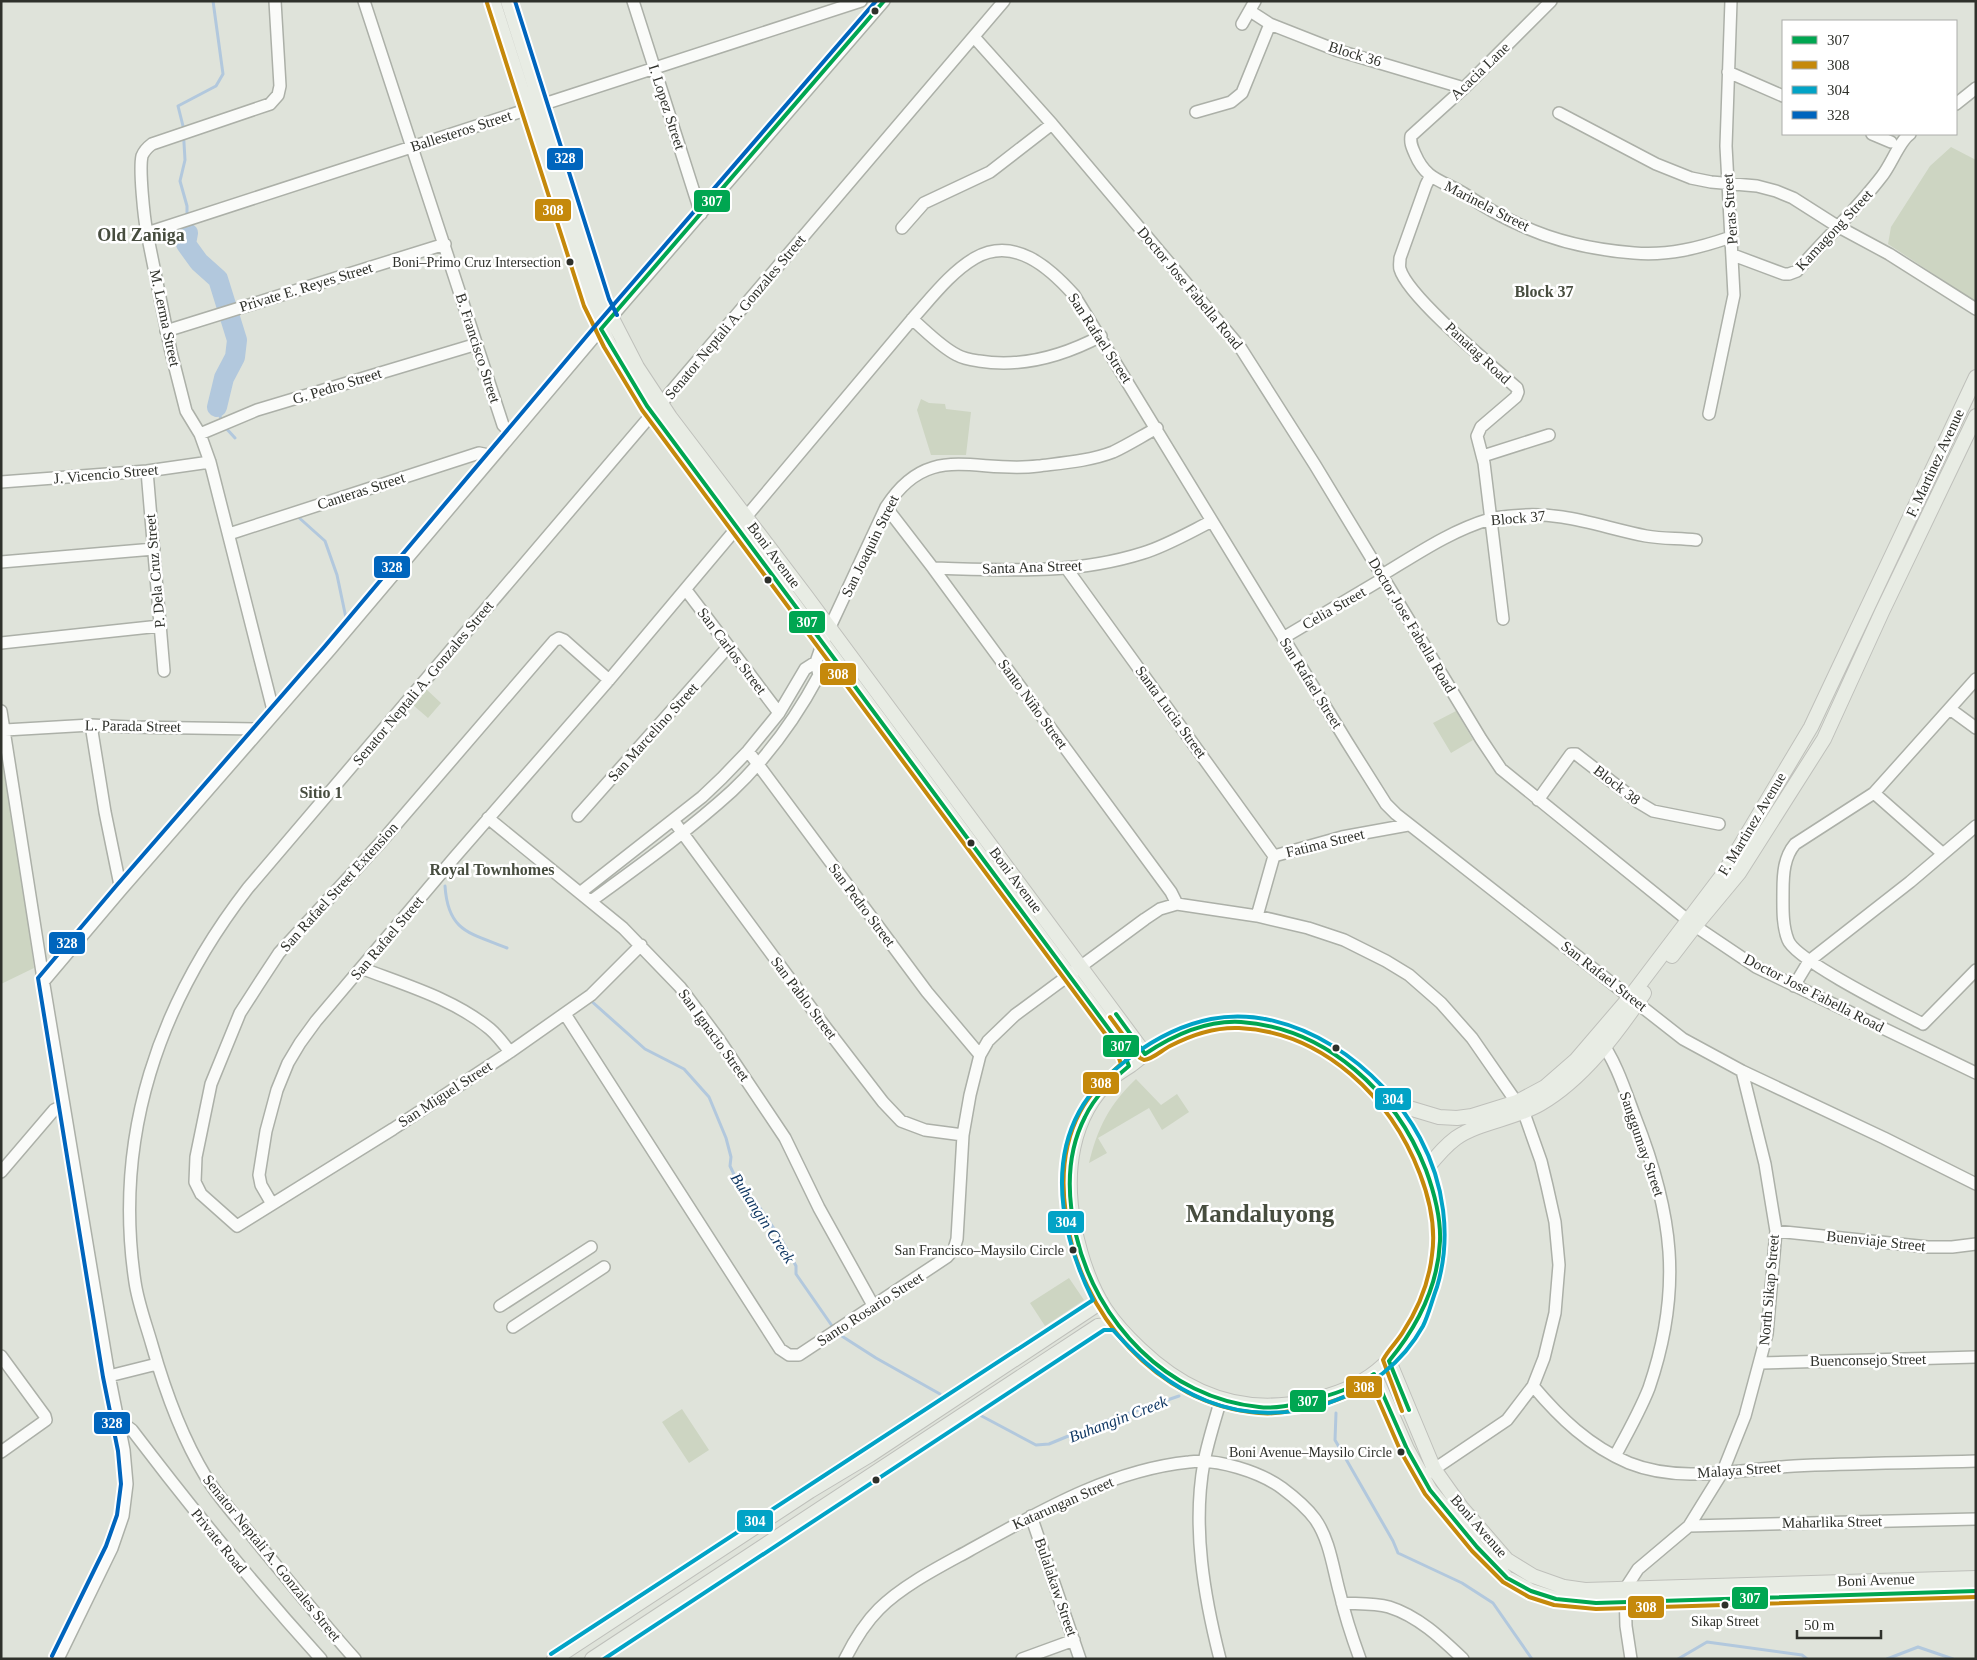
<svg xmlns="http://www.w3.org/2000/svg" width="1977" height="1660" font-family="'Times New Roman',serif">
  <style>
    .green { fill: #cdd5c2 }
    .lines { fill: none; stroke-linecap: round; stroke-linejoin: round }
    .stream { stroke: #b2c8dd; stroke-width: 3 }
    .river { stroke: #b2c8dd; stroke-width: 20 }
    .minor-casing { stroke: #acb0a8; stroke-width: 14 }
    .major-casing { stroke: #bfc0bb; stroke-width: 16 }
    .minor { stroke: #fafbf9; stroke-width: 11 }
    .major { stroke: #e8ece4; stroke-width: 14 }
    .bus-1-casing { stroke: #fff; stroke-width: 8 }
    .bus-2-casing { stroke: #fff; stroke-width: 8 }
    .bus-3-casing { stroke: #fff; stroke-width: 8 }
    .bus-4-casing { stroke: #fff; stroke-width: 8 }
    .bus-1 { stroke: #00a651; stroke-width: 4 }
    .bus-2 { stroke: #c5890b; stroke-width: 4 }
    .bus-3 { stroke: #02a3c6; stroke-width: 4 }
    .bus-4 { stroke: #0065bd; stroke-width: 4 }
    .bus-dot { fill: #2f312b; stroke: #fff; stroke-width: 2 }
    .labels { text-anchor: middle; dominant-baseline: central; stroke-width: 5; stroke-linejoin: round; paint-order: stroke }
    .bus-label { font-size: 14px; fill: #2f312b; stroke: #fff; text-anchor: end }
    .street-label { font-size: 15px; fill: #2f312b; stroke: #fff }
    .neighbourhood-label { font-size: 16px; font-weight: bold; fill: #474d3f; stroke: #fff }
    .water-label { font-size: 16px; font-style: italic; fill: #0f3763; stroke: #fff }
    .quarter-label { font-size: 18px; font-weight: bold; fill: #474d3f; stroke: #fff }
    .town-label { font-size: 25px; font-weight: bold; fill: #474d3f; stroke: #fff }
    .line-badge { stroke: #fff; stroke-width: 2 }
    .badge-label { font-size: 14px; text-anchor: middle; font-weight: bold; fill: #fff }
  </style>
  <rect width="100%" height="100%" fill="#dfe3da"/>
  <!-- green -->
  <path class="green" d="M1951 147 1976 160V302L1888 244 1891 227 1930 166Z
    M921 399 929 403 945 404 946 409 971 412 966 455H931L917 410Z
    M426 689 441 703 428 718 413 705Z
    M1456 711 1473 740 1451 753 1433 723Z
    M1 753 21 866 34 968 1 984Z
    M1136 1079 1161 1105 1177 1094 1189 1112 1162 1130 1149 1108 1098 1138 1107 1153 1089 1163C1098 1127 1109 1105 1136 1079Z
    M1069 1278 1084 1300 1045 1326 1030 1303Z
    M682 1409 709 1450 689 1463 662 1422Z"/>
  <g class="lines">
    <!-- stream -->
    <path class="stream" d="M187 217V206L180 181 185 160 183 126 178 106 216 86 223 74 213 1
      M188 223V233
      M217 407 222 422
      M225 427 235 438
      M296 515 325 541 337 575 346 618
      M445 886C448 932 470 933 507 948
      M589 999 645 1049 684 1069 709 1097 726 1138 731 1157 730 1166 740 1187 756 1202 781 1239 796 1266V1274L837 1333 876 1358 940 1394
      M976 1413 1036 1445 1049 1444 1095 1425 1179 1396
      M1336 1413 1335 1440 1393 1541 1398 1553 1462 1583 1493 1603 1532 1659
      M1678 1659 1707 1642 1802 1655 1807 1659
      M1887 1659 1918 1647 1953 1659"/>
    <!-- river -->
    <path class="river" d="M188 233 186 244 199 262 218 279 237 340 235 357 224 378 217 407"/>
    <!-- minor casing -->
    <g class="minor-casing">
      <path id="minor" d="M364 1 503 425 512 434
        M633 1 701 214
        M1551 1 1464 88 1411 136C1410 143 1412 147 1415 154 1426 180 1441 180 1463 193 1480 204 1498 215 1516 223 1552 241 1595 250 1634 253 1668 256 1699 248 1731 237
        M1250 11 1270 24 1336 50 1464 88
        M1242 24 1255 1
        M974 37 1052 124 1240 347 1315 465 1481 739 1501 769 1695 926 1756 967 1976 1073
        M1728 72 1783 96
        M1956 104 1976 88
        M1196 112 1231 102 1242 93 1270 24
        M1559 113 1656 164 1691 178 1711 182 1757 186 1776 191 1793 198 1837 226 1889 254 1976 309
        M1872 134 1891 142
        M1430 177 1426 185 1400 258C1400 262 1399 266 1400 269 1408 297 1492 366 1517 388L1518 392 1516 397 1481 427 1477 436 1484 463 1503 619
        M902 228 924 203 990 172 1052 124
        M147 233 861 1
        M1733 255 1784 274H1789L1797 271C1825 239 1857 209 1882 176 1891 165 1900 140 1910 134
        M912 319C926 331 941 347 957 355 964 359 972 360 979 361 1022 368 1063 356 1101 336
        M166 331 445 244
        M1709 414 1734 295 1726 146 1731 1
        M200 434 257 410 477 344
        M1483 456 1549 435
        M147 471 164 671
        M1 482 147 471 210 462
        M886 507 933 568 1171 892 1177 904
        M229 534 479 453 484 454 492 458
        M1 562 154 549
        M933 568C1004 570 1074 575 1143 553 1166 546 1190 532 1212 521
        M1067 569 1274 856
        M1382 575C1417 554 1450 531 1490 519 1497 517 1505 517 1512 516 1561 510 1600 527 1646 536 1663 539 1679 538 1696 540
        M686 590 779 713
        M1283 638 1384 578
        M1 643 160 626
        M1976 679 1874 793 1795 844C1784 857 1783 874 1783 891 1783 907 1782 925 1788 940 1795 960 1900 1012 1923 1024L1976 970
        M609 680 564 640 559 638 554 641 381 842 279 953 258 985 240 1013 211 1084 196 1157 195 1182 201 1194 237 1226 393 1129 510 1052 591 995 641 945
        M1950 709 1976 728
        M1 711 44 985 108 1370 124 1450 127 1484 123 1516 112 1548 58 1659
        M274 714 210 462 200 434 186 411 171 352 147 233C144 218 139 169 142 156 144 151 148 147 152 144L270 104 278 95 280 86 275 1
        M91 725 105 812 121 890
        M5 730 91 725 130 727 261 729
        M748 751 927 992 980 1055
        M1874 793 1942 853
        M1538 800 1571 754H1576L1638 802 1653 811 1719 824
        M578 816 728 647
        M488 818 623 928 680 987 718 1038 785 1138 819 1208 874 1307
        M673 820 823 1024 883 1102 901 1121 925 1130 963 1135
        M581 892 702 797 722 778 748 751 779 713 805 669 816 662
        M591 901C639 866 688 831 732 791 767 758 797 716 819 675L816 662 823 642 886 507C929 440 975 474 1038 466 1062 463 1090 461 1113 452 1128 445 1142 436 1157 428
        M1257 916 1274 856 1342 837 1408 825
        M361 968C405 985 454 999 490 1029 497 1035 504 1044 510 1052
        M44 981 121 890 330 650 601 329 884 1
        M1794 986 1809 961 1910 882 1976 826
        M565 1014 780 1349 789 1355H799L947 1257 954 1249 957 1239 963 1135 970 1095 980 1055 988 1041 1015 1015 1145 919 1160 909 1177 904 1257 916 1308 928 1344 940 1386 961 1409 975 1441 1003 1472 1038 1524 1113 1541 1161 1547 1186 1555 1222 1559 1265 1555 1313 1544 1358 1533 1386 1507 1420 1427 1474
        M1600 1041C1615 1058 1627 1096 1635 1117 1673 1213 1683 1289 1649 1388 1640 1411 1627 1434 1615 1456
        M1 1172 54 1110 64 1105
        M272 1204 261 1185 259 1175 266 1131 277 1090 288 1063 300 1043 316 1021 454 858 609 680 914 317C932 297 951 272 975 258 1014 236 1049 267 1074 295L1347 742 1386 804 1396 814 1683 1039 1742 1071 1884 1138 1976 1184
        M1776 1231 1928 1247H1952L1976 1244
        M500 1306 591 1247
        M513 1327 604 1267
        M1 1356 45 1416 46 1420 1 1452
        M1761 1363 1976 1357
        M109 1376 157 1364
        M1533 1386C1560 1418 1589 1446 1629 1463 1681 1484 1740 1469 1794 1466 1855 1463 1915 1463 1976 1461
        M118 1425 128 1427 132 1430C192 1509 254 1585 321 1659
        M1031 1516 1080 1659
        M1689 1526 1976 1519
        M1342 1603C1357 1604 1374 1603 1389 1607 1418 1616 1441 1638 1463 1659
        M355 1659C321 1621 289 1581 257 1542 240 1521 220 1500 206 1477 181 1436 165 1391 152 1345 146 1324 138 1303 135 1282 113 1136 159 1003 248 888L1004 1
        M845 1659C854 1641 865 1623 879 1609 903 1585 941 1566 970 1550 1039 1512 1110 1470 1189 1462 1217 1458 1260 1472 1282 1488 1294 1497 1307 1508 1315 1519 1330 1540 1333 1569 1340 1594 1345 1616 1352 1637 1360 1659
        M1022 1659 1074 1640
        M1220 1659C1204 1596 1192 1527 1204 1462 1208 1441 1215 1420 1221 1399
        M1631 1659 1626 1626 1625 1589 1638 1569 1689 1526 1723 1471 1745 1416 1767 1334 1776 1231 1765 1164 1742 1071"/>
    </g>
    <!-- major casing -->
    <g class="major-casing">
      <path id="major" d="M493 1 590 304 609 344 647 406 1120 1044 1129 1066
        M508 1 603 301 637 367 670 417 806 596 1145 1054
        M1672 956 1695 926 1739 873 1824 739 1882 612 1976 416
        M1239 1022C1260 1025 1283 1028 1302 1037 1398 1082 1465 1187 1428 1293 1416 1326 1404 1349 1377 1371 1356 1388 1333 1396 1307 1401 1242 1416 1187 1394 1140 1349 1127 1337 1115 1324 1105 1309 1089 1284 1080 1255 1074 1226 1064 1174 1070 1116 1112 1078 1118 1073 1125 1069 1131 1065 1140 1058 1150 1049 1160 1044 1184 1030 1212 1024 1239 1022Z
        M1389 1102 1439 1117 1457 1118 1472 1116 1517 1102 1545 1087 1576 1060 1630 997 1724 873 1811 727 1976 377
        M1427 1168C1435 1158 1445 1146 1456 1138 1479 1122 1514 1119 1540 1104 1583 1079 1617 1033 1644 993
        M1389 1361 1434 1469 1461 1507 1488 1538 1507 1560 1533 1576 1564 1587 1585 1590 1976 1578
        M1374 1374 1407 1449 1430 1490 1477 1547 1507 1578 1531 1591 1556 1599 1596 1603 1976 1591
        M554 1659 810 1491 870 1455 1101 1302
        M592 1659 1098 1326 1116 1324"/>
    </g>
    <!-- minor -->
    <use href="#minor" class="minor"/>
    <!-- major -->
    <use href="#major" class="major"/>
    <!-- bus-1 casing -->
    <g class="bus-1-casing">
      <path id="bus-1" d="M884 1 601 329 647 406 1120 1044 1129 1066C1111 1081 1095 1096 1085 1117 1066 1154 1067 1196 1076 1235 1096 1322 1167 1398 1259 1407 1276 1409 1292 1405 1308 1401 1332 1395 1354 1388 1374 1374L1407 1449 1430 1490 1477 1547 1507 1578 1531 1591 1556 1599 1596 1603 1976 1591
        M1116 1014 1145 1054C1172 1036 1207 1020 1241 1022 1327 1028 1396 1093 1426 1170 1434 1192 1441 1217 1440 1241 1438 1286 1417 1327 1389 1361L1409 1410"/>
    </g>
    <!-- bus-2 casing -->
    <g class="bus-2-casing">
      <path id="bus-2" d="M487 3 584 306 604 347 642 410 1115 1047 1121 1064C1105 1078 1090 1093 1080 1112 1063 1144 1061 1181 1066 1215 1079 1313 1157 1405 1259 1413 1277 1415 1295 1410 1312 1407 1333 1402 1353 1395 1371 1383L1401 1452 1425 1494 1472 1551 1503 1582 1529 1597 1554 1605 1596 1609 1976 1597
        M1110 1017 1140 1058 1144 1060C1153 1059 1162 1050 1170 1046 1191 1035 1215 1027 1239 1028 1324 1032 1391 1098 1420 1174 1430 1200 1436 1227 1432 1255 1429 1282 1418 1309 1403 1332 1397 1342 1388 1350 1383 1360L1402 1411"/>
    </g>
    <!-- bus-3 casing -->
    <g class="bus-3-casing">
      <path id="bus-3" d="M551 1654C731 1535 913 1419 1093 1300 1065 1244 1047 1171 1079 1112 1091 1089 1111 1072 1132 1056 1156 1038 1181 1025 1211 1019 1295 1003 1382 1067 1420 1138 1444 1183 1452 1237 1437 1287 1432 1300 1429 1314 1423 1326 1382 1400 1285 1432 1207 1401 1169 1386 1140 1360 1113 1330H1104L604 1659"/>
    </g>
    <!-- bus-4 casing -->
    <g class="bus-4-casing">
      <path id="bus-4" d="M515 1 609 299 617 315
        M52 1656 106 1546 117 1515 121 1484 118 1451 103 1377 38 978 116 886 325 646 596 325 876 1"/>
    </g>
    <!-- bus-1 -->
    <use href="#bus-1" class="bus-1"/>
    <!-- bus-2 -->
    <use href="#bus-2" class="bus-2"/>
    <!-- bus-3 -->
    <use href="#bus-3" class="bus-3"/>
    <!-- bus-4 -->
    <use href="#bus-4" class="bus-4"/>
  </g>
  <!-- markers -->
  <g class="bus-dot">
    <circle cx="875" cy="11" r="4.5"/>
    <circle cx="570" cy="262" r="4.5"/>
    <circle cx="768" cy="580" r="4.5"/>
    <circle cx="971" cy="843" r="4.5"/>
    <circle cx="1336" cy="1048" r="4.5"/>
    <circle cx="1073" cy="1250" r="4.5"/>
    <circle cx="1401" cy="1452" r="4.5"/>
    <circle cx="876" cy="1480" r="4.5"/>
    <circle cx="1725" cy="1605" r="4.5"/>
  </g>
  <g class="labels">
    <!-- bus labels -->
    <g class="bus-label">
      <text x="561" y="262">Boni–Primo Cruz Intersection</text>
      <text x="1064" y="1250">San Francisco–Maysilo Circle</text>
      <text x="1392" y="1452">Boni Avenue–Maysilo Circle</text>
      <text x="1725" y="1621" text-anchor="middle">Sikap Street</text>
    </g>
    <!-- street labels -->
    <g class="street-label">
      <text transform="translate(1355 54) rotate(17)">Block 36</text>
      <text transform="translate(1480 71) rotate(-44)">Acacia Lane</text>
      <text transform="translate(667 107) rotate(72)">I. Lopez Street</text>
      <text transform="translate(461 131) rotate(-18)">Ballesteros Street</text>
      <text transform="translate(1487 206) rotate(27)">Marinela Street</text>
      <text transform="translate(1730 209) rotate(-94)">Peras Street</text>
      <text transform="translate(1834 230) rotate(-47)">Kamagong Street</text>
      <text transform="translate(306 287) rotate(-17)">Private E. Reyes Street</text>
      <text transform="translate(1190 288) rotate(50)">Doctor Jose Fabella Road</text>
      <text transform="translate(735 317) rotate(-50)">Senator Neptali A. Gonzales Street</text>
      <text transform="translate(165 318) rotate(78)">M. Lerma Street</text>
      <text transform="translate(1100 338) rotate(57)">San Rafael Street</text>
      <text transform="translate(478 348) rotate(72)">B. Francisco Street</text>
      <text transform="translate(1478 353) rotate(43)">Panatag Road</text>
      <text transform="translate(337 386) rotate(-17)">G. Pedro Street</text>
      <text transform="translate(1935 463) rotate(-65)">F. Martinez Avenue</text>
      <text transform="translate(106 474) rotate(-5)">J. Vicencio Street</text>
      <text transform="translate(361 491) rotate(-18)">Canteras Street</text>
      <text transform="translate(1518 518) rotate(-5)">Block 37</text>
      <text transform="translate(870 546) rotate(-64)">San Joaquin Street</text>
      <text transform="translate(774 555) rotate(53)">Boni Avenue</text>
      <text transform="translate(1032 567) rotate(-2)">Santa Ana Street</text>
      <text transform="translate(155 571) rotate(-95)">P. Dela Cruz Street</text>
      <text transform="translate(1334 608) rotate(-30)">Celia Street</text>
      <text transform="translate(1412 625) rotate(59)">Doctor Jose Fabella Road</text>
      <text transform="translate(732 651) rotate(53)">San Carlos Street</text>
      <text transform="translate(423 683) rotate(-50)">Senator Neptali A. Gonzales Street</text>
      <text transform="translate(1311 683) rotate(58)">San Rafael Street</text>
      <text transform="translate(1033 704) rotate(54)">Santo Niño Street</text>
      <text transform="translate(1171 712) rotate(54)">Santa Lucia Street</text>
      <text transform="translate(133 726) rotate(1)">L. Parada Street</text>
      <text transform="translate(653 732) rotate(-48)">San Marcelino Street</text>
      <text transform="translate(1617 785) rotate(38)">Block 38</text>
      <text transform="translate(1752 824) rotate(-59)">F. Martinez Avenue</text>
      <text transform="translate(1325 843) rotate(-14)">Fatima Street</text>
      <text transform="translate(1016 880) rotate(53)">Boni Avenue</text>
      <text transform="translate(339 887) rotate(-48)">San Rafael Street Extension</text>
      <text transform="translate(862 905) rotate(53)">San Pedro Street</text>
      <text transform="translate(387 938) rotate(-50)">San Rafael Street</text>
      <text transform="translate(1604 976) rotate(38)">San Rafael Street</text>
      <text transform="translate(1814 993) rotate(27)">Doctor Jose Fabella Road</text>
      <text transform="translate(804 998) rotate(53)">San Pablo Street</text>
      <text transform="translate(714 1035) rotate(54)">San Ignacio Street</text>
      <text transform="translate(445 1094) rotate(-33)">San Miguel Street</text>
      <text transform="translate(1642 1144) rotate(71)">Sanggumay Street</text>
      <text transform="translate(1876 1241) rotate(6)">Buenviaje Street</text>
      <text transform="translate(1769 1290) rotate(-85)">North Sikap Street</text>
      <text transform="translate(870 1309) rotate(-33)">Santo Rosario Street</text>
      <text transform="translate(1868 1360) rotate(-1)">Buenconsejo Street</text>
      <text transform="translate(1739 1470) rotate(-4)">Malaya Street</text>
      <text transform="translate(1063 1503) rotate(-24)">Katarungan Street</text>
      <text transform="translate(1832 1522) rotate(-1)">Maharlika Street</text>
      <text transform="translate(1479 1526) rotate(49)">Boni Avenue</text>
      <text transform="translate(219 1541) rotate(51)">Private Road</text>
      <text transform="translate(272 1558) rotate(51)">Senator Neptali A. Gonzales Street</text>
      <text transform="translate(1876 1580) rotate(-2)">Boni Avenue</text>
      <text transform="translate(1056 1587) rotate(71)">Bulalakaw Street</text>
    </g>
    <!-- neighbourhood labels -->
    <g class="neighbourhood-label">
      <text x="1544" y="291">Block 37</text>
      <text x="321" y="792">Sitio 1</text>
      <text x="492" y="869">Royal Townhomes</text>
    </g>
    <!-- water labels -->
    <g class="water-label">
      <text transform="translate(763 1218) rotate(57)">Buhangin Creek</text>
      <text transform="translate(1118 1419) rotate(-21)">Buhangin Creek</text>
    </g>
    <!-- quarter labels -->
    <g class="quarter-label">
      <text x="141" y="235">Old Zañiga</text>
    </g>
    <!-- town labels -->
    <g class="town-label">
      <text x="1260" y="1213">Mandaluyong</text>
    </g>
  </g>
  <g class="line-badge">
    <rect x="546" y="147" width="38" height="24" rx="5" fill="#0065bd"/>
    <rect x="693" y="189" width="38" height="24" rx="5" fill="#00a651"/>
    <rect x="534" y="198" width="38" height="24" rx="5" fill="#c5890b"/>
    <rect x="373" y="555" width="38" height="24" rx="5" fill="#0065bd"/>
    <rect x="788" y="610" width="38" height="24" rx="5" fill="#00a651"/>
    <rect x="819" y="662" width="38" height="24" rx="5" fill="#c5890b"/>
    <rect x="48" y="931" width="38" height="24" rx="5" fill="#0065bd"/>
    <rect x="1102" y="1034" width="38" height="24" rx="5" fill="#00a651"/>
    <rect x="1082" y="1071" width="38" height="24" rx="5" fill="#c5890b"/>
    <rect x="1374" y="1087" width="38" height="24" rx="5" fill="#02a3c6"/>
    <rect x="1047" y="1210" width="38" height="24" rx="5" fill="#02a3c6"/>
    <rect x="1345" y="1375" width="38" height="24" rx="5" fill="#c5890b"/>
    <rect x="1289" y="1389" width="38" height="24" rx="5" fill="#00a651"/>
    <rect x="93" y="1411" width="38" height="24" rx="5" fill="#0065bd"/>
    <rect x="736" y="1509" width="38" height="24" rx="5" fill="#02a3c6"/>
    <rect x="1731" y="1586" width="38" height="24" rx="5" fill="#00a651"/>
    <rect x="1627" y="1595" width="38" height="24" rx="5" fill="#c5890b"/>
  </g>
  <g class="badge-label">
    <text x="565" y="163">328</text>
    <text x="712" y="206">307</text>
    <text x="553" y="215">308</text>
    <text x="392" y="572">328</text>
    <text x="807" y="627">307</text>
    <text x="838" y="679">308</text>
    <text x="67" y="948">328</text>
    <text x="1121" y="1051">307</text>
    <text x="1101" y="1088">308</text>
    <text x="1393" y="1104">304</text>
    <text x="1066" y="1227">304</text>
    <text x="1364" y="1392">308</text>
    <text x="1308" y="1406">307</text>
    <text x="112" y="1428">328</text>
    <text x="755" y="1526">304</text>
    <text x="1750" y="1603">307</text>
    <text x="1646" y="1612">308</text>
  </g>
  <!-- border -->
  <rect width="1977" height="1660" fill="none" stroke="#2f312b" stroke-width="5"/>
  <!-- legend -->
  <rect x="1782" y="20" width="175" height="115" fill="#ffffff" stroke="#acadaa"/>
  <rect x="1792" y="36" width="25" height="8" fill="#00a651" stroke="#acadaa"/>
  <text x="1827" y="45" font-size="15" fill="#2f312b">307</text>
  <rect x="1792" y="61" width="25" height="8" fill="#c5890b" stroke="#acadaa"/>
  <text x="1827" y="70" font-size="15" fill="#2f312b">308</text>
  <rect x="1792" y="86" width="25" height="8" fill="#02a3c6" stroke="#acadaa"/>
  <text x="1827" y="95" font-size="15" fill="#2f312b">304</text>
  <rect x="1792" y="111" width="25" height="8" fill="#0065bd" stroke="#acadaa"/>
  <text x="1827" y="120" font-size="15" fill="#2f312b">328</text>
  <!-- scale -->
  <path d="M1797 1630v8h84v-8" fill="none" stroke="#2f312b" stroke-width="2.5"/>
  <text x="1804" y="1630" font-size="15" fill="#2f312b" stroke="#ffffff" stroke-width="4" paint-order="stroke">50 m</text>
</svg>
